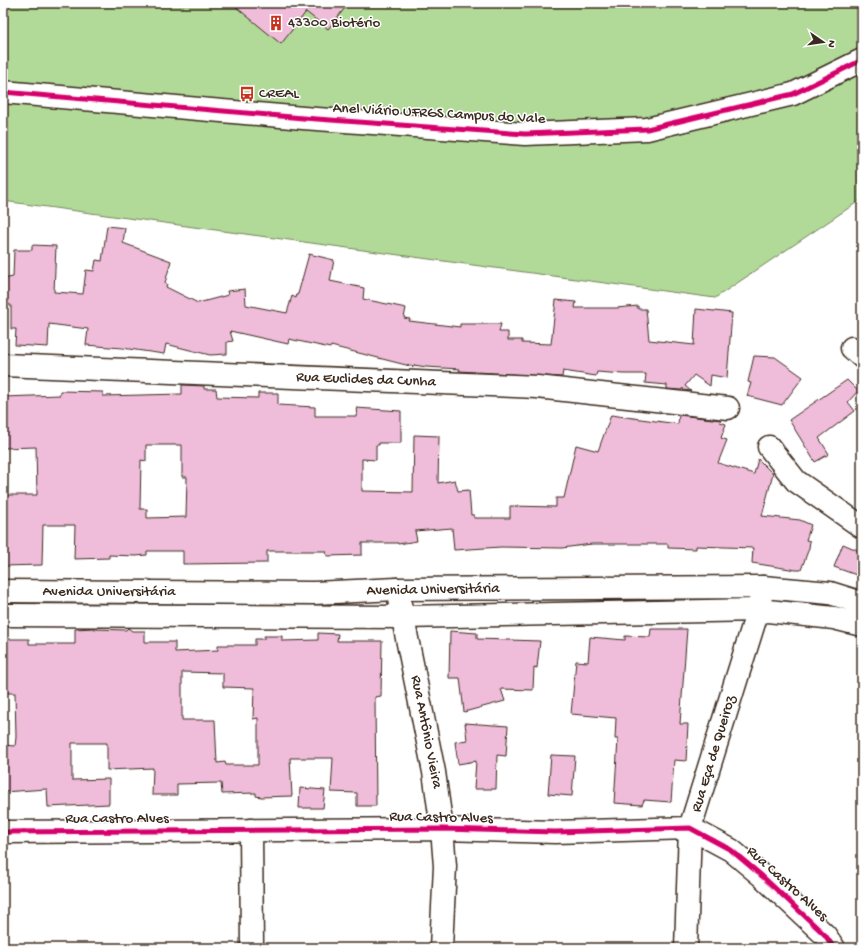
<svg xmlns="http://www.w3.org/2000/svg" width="865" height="951" font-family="'Gochi Hand',sans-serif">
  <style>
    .green { fill: #b1da98; stroke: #76825b }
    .building { fill: #efbcda; stroke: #3b2a1e; fill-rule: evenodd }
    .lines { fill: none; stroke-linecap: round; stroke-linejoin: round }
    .minor-casing { stroke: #3b2a1e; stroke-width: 25 }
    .major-casing { stroke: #3b2a1e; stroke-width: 25 }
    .minor { stroke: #fff; stroke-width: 22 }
    .major { stroke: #fff; stroke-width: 22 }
    .cycleway-casing { stroke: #fff; stroke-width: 8 }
    .cycleway { stroke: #d6006c; stroke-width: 5 }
    .labels { text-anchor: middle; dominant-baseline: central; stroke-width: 3; stroke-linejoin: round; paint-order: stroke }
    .poi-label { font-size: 15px; fill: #3b2a1e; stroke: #fff; text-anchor: start }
    .street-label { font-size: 15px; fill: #3b2a1e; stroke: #fff }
  </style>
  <rect width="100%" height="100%" fill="#fff"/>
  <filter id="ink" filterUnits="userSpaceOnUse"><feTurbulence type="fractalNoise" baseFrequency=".025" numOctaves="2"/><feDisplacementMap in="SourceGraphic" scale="8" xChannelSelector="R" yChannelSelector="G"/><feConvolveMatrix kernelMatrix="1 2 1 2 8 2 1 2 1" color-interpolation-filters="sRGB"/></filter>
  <g filter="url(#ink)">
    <!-- green -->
    <path class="green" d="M3 3H862V199L715 298 3 201Z"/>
    <!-- building -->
    <path class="building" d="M231 3H349L328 29 306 12 281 44Z
      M107 226 125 228 123 243 171 261 165 283 167 284 166 287 198 303 228 295 227 291 245 289 246 305 287 313 292 296 296 298 297 294H298L309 254 334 260 330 281 364 288 363 299 406 308 404 318 410 319 409 321 460 327V324H501L499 332H508V340H522V343L551 344 556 300 576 302 575 308H616L638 306V309H646L649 340 694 345 696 309 732 313 727 378 711 375 710 386 694 375 685 386 691 391 683 390V388L681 390 667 389V385L645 383 646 374H623L597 372 596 376 563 371 562 377 459 371 460 369 426 367 414 365V367L331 346 330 348 289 339 288 344 230 331 233 341 227 342V354L210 355 166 344 164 354 122 348 86 345 88 329 49 324 48 347 15 345 16 329H11V305H3V279L13 277 14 250H32V245L56 246 54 292 83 294 86 270 94 271 96 260 102 261Z
      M754 356 775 357 803 377 782 405 747 396 751 383 748 382Z
      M847 380 858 391 848 402 855 411 819 438 829 454 815 462 789 420Z
      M182 385 204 386V389H216L217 397 258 398V393H278V405L315 407V416H357L356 408 401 411V443H379V445H376V460L362 459V491L413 492 414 435 439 436 438 483 455 480 458 491 469 490 471 515H474V518H510V506L556 507V498H564L576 445 598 451 611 415 678 424 679 415 721 420 720 422 726 424 721 438 727 440 718 463 754 474 758 459 773 474 762 516 800 520 811 525 806 540 810 541 809 548 801 570H796L752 563 753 548 696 546V549L668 548V544H592L562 548 501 547 454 550 452 528 415 531 417 541 398 544V543H362V555L327 556 326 551H267V563L183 564V551H147V555L136 556 109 555V558L74 559 75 525H43L42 565 3 566V495H37L36 447 3 448V397L60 395V391L103 392V396L182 394ZM146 445H182V477H187L186 517 147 518V509H140L141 460 146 461Z
      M843 544 862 552V577L834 567Z
      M93 628 95 629 126 630 128 628 132 631H145V642H175V652L218 650V645H255V639H264V636H282V641L318 640V633L338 634 337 641H382L381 696 375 697 376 806H357V793L331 792 333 758H290L292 796 261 797 256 796V793L222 794 221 783 177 784V795H152L153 768 107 770V743H72V780L109 779V804L48 807 47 789 3 792V745L15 746 16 737 15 693H7V665H3V639H29V644H75V629ZM182 672 223 673V687L254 688 253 719 258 718V765H226L225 762 217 763 215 720H182Z
      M651 629H687L680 724H688L686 761 674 760 671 802 644 800 642 805 614 803 618 739H615L616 718 571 714 576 661 588 662 590 637 625 640V636L650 637Z
      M450 631 477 633V639L540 641 537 668 534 667 533 690 501 689 505 701 464 712 460 678H449Z
      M465 723 508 726 506 756 497 755 496 789H474L476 761 458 764 455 742 467 740Z
      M551 755 575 756 572 796 548 794Z
      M300 788 325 790 323 808H299Z"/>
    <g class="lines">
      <!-- minor casing -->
      <g class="minor-casing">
        <path id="minor" d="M3 92 303 118 525 134 647 129 793 94 862 60
          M852 348 862 357
          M3 365 537 387 728 408
          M769 447 796 481 862 527
          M397 589 434 772 442 829 445 866 441 948
          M251 830 252 948
          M3 832 442 829 555 832 690 828 731 850 762 876 825 935 834 948
          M686 948 690 828 758 610 763 587"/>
      </g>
      <!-- major casing -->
      <g class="major-casing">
        <path id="major" d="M3 591 314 593 397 589 763 587 830 593 862 603
          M3 615 403 617 758 610 834 618 862 625"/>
      </g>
      <!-- minor -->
      <use href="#minor" class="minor"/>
      <!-- major -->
      <use href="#major" class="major"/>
      <!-- cycleway casing -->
      <g class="cycleway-casing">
        <path id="cycleway" d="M3 92 303 118 525 134 647 129 793 94 862 60
          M3 832 442 829 555 832 690 828 731 850 762 876 825 935 834 948"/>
      </g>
      <!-- cycleway -->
      <use href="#cycleway" class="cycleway"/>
    </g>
  </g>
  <!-- icons -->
  <defs>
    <g id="building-bare" transform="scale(1.2)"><path d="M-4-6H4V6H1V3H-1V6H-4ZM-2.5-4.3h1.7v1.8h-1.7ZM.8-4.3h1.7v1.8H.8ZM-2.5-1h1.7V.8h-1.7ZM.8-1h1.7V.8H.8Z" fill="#c8321e" stroke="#fff" stroke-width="2.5" paint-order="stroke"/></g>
    <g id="bus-bare" transform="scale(1.2)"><path d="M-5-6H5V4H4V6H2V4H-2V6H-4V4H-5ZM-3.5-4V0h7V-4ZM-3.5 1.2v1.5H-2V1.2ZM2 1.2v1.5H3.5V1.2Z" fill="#c8321e" stroke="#fff" stroke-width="2.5" paint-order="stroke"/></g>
  </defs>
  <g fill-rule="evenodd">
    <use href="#building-bare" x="276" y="23"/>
    <use href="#bus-bare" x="247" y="94"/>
  </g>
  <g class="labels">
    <!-- poi labels -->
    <g class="poi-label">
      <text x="288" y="23">43300 Biotério</text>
      <text x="259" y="94">CREAL</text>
    </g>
    <!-- street labels -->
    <g class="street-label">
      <text transform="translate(439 114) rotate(3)">Anel Viário UFRGS Campus do Vale</text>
      <text transform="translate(366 380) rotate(2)">Rua Euclides da Cunha</text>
      <text transform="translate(433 590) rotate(-1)">Avenida Universitária</text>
      <text x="109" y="592">Avenida Universitária</text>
      <text transform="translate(426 732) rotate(79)">Rua Antônio Vieira</text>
      <text transform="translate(714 754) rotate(-73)">Rua Eça de Queiroz</text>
      <text transform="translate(441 818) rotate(1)">Rua Castro Alves</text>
      <text x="117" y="819">Rua Castro Alves</text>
      <text transform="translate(787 884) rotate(42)">Rua Castro Alves</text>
    </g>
  </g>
  <!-- margin -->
  <rect width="865" height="951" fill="none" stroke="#fff" stroke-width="16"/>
  <rect x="8" y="8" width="849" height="935" fill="none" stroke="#3b2a1e" stroke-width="1.5" filter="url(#ink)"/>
  <!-- north arrow -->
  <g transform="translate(823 42) rotate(103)" stroke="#ffffff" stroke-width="3" paint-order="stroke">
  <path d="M0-3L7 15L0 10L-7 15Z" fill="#3b2a1e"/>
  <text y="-6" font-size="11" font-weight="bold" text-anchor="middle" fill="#3b2a1e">N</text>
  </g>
</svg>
